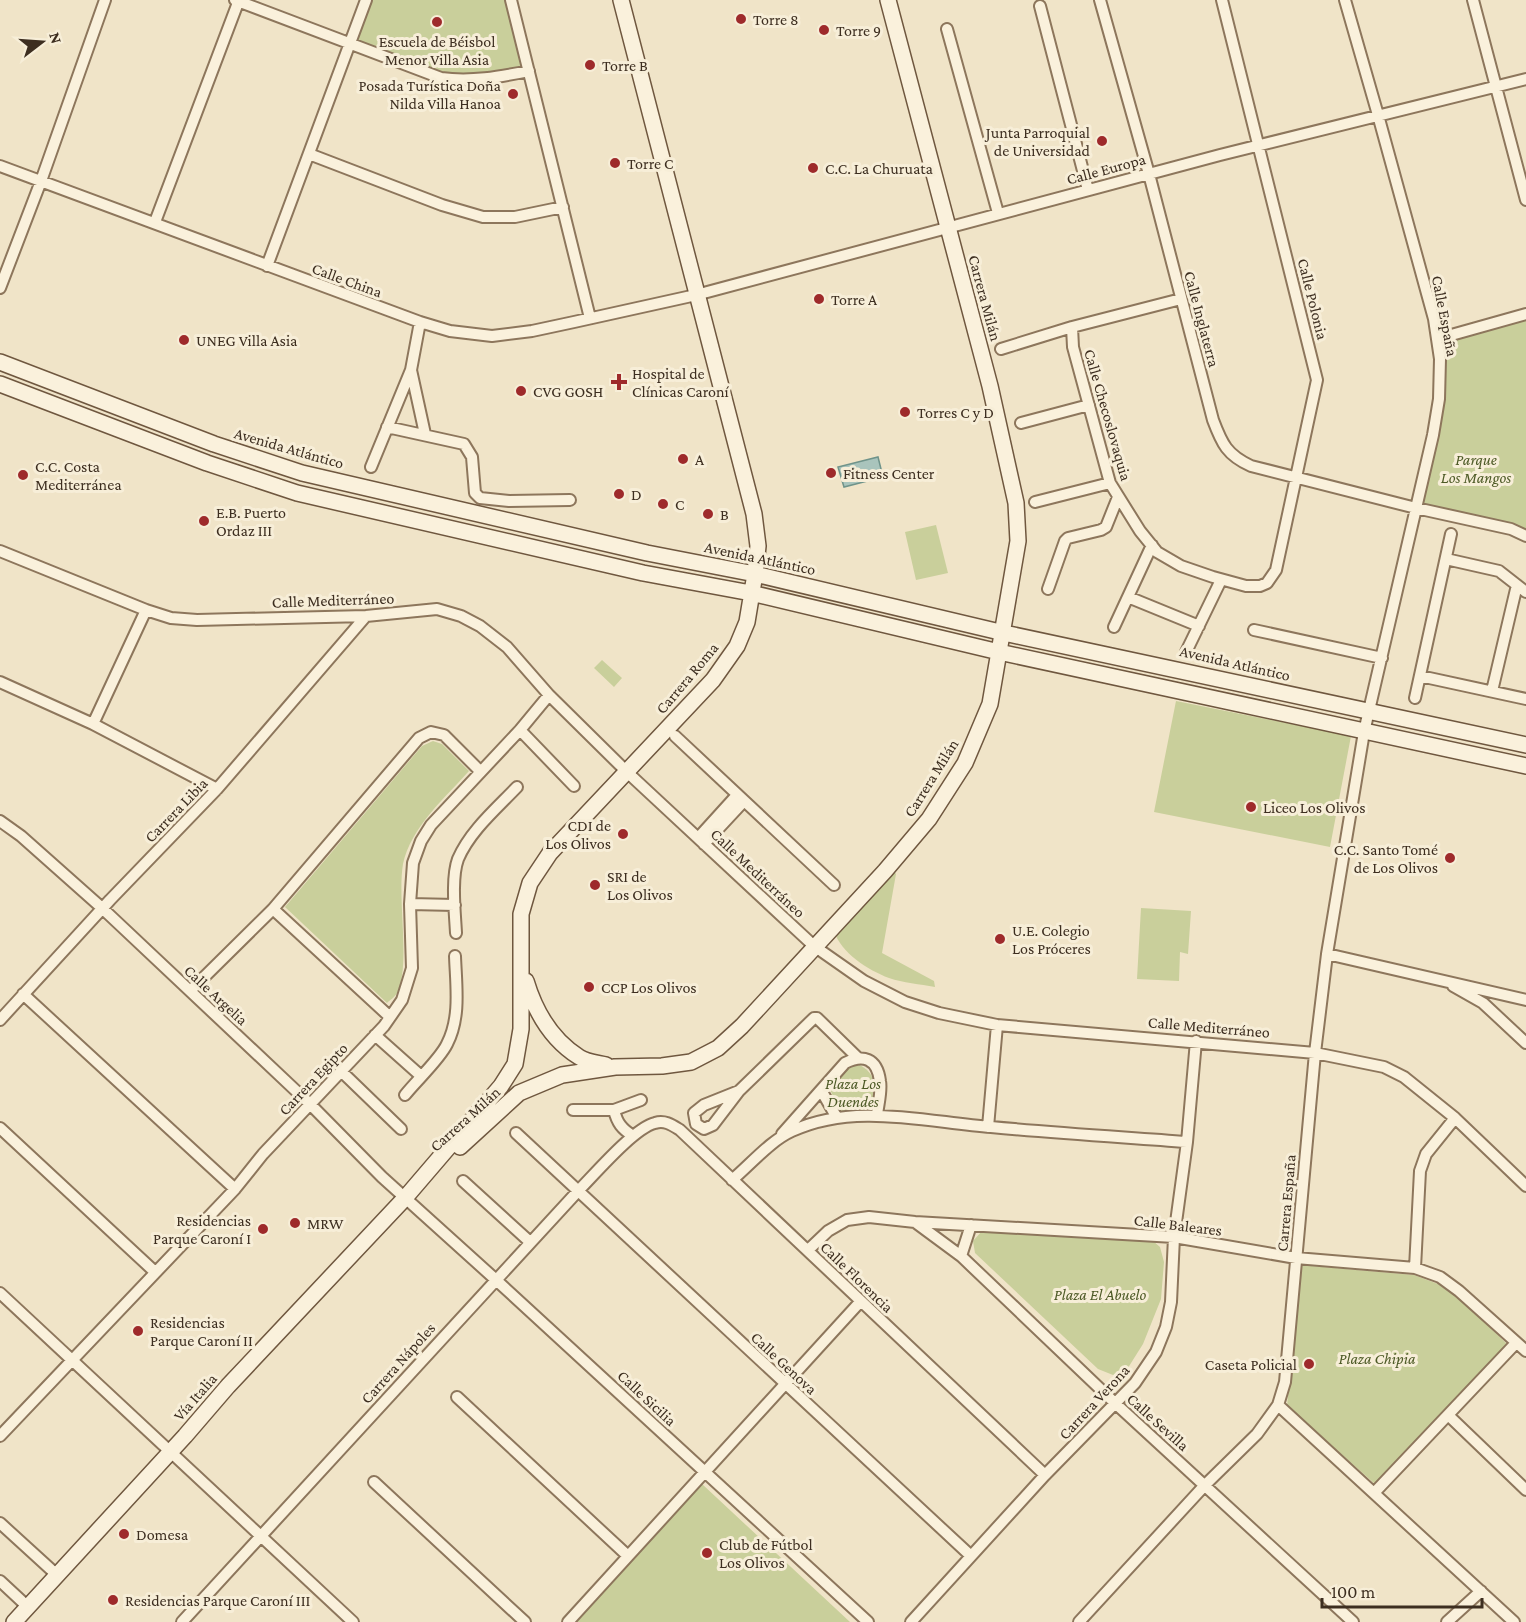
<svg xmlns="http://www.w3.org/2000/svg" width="1526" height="1622" font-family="'Crimson Pro',serif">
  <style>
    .green { fill: #c9cf9b }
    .water { fill: #a9c4bc; stroke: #6f938a; stroke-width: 1.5 }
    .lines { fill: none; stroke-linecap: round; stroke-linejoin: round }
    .street-casing { stroke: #8d765c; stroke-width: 14 }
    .secondary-casing { stroke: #6f573f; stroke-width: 18 }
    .street { stroke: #faf1dc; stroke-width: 10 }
    .secondary { stroke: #faf1dc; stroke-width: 15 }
    .poi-dot { fill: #9e2a2b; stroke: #f7eed8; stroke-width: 2 }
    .labels { text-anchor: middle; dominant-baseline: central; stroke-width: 6; stroke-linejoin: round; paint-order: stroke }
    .poi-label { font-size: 16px; fill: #3d2e20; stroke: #f7eed8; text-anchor: start }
    .street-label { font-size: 16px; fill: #3d2e20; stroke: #f7eed8 }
    .park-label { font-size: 16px; font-style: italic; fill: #4d5a26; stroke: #f7eed8 }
  </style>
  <rect width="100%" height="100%" fill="#f0e4c8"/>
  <!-- green -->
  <path class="green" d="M368 0H509L526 70 442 77 352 44Z
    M1526 314V536L1416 508 1433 435 1437 339Z
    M936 525 948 573 916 580 905 532Z
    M602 660 622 678 614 687 594 668Z
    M1176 701 1351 736 1330 847 1154 812Z
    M433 741 442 744 469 771C445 798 411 827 403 864 397 900 411 966 397 993 395 997 390 1000 387 1003L285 907 422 746Z
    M890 866 896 874 882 953 934 981 935 987C920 984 903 983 889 978 868 970 841 953 834 931Z
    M1141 908 1191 911 1188 954 1180 952 1179 981 1137 979Z
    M860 1065C881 1077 873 1092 870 1112L840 1113 830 1089 848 1066Z
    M982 1231 1153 1241 1160 1247 1164 1262 1161 1299 1143 1344 1126 1371 1113 1375 1098 1369 975 1253 973 1241Z
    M1300 1265 1414 1275 1438 1284 1461 1300 1507 1344 1375 1484 1287 1406Z
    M702 1484 850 1622H575Z"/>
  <!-- water -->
  <path class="water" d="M878 457 883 477 844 487 838 467Z"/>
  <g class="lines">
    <!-- street casing -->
    <g class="street-casing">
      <path id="street" d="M235 0 441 78C471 82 499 77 529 71
        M511 0 590 318
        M1100 0 1149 174 1213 420C1222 444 1227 455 1251 466L1416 508 1511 529 1526 536
        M1473 0 1526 200
        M1040 6 1088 190
        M947 29 998 213
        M309 154 442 205 483 217H515L563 207
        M0 166 420 322 450 331 492 336 532 331 574 322 696 295 1220 155 1526 79
        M155 222 239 0
        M267 266 366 0
        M0 288 41 181 105 0
        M1181 299 1072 327 1073 347 1110 483 1140 531 1157 552 1181 566 1213 577 1246 586H1260L1267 583 1276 570 1317 380 1222 0
        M1437 339 1526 314
        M1001 349 1072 327
        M411 370 425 434
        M1021 423 1089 405
        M387 427 464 444 472 457 475 493 480 498 509 501 570 500
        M371 467 411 370 420 322
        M1035 502 1110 483
        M0 551 146 610 171 618 197 620 366 616 437 609 461 616 480 626 507 647 549 695 627 772 814 946 864 981 905 1002 939 1013 997 1025 1315 1053 1384 1067 1404 1077 1455 1118 1526 1186
        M1446 559 1499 571 1526 592
        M1048 589 1065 541 1068 538 1101 530 1106 527 1118 497
        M1128 597 1199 626
        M1114 627 1152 545
        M1254 630 1382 658
        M1186 652 1221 580
        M1420 676 1526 699
        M0 682 93 724 217 789
        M1492 691 1517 585
        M1415 698 1451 534
        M93 724 146 610
        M520 730 574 786
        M675 736 834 885
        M0 821 21 836 102 908 310 1104 382 1177 495 1279 868 1622
        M698 838 737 795
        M704 844 744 801
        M410 904 455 905
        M273 909 390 1017
        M456 933C455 913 451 878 458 859 470 831 496 809 517 787
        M1327 954 1526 1000
        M1453 986 1483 1003 1526 1043
        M191 990 273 909 419 738 431 732 444 735 480 771
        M23 994 235 1189
        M0 1020 110 900 217 789 366 616
        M375 1035 421 1076
        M341 1071 401 1129
        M821 1090 837 1118
        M739 1091 704 1105 694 1113 696 1124 704 1129 713 1125 739 1091 814 1018H817L857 1057
        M405 1095C416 1081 440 1059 447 1044 461 1017 456 985 455 956
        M573 1110H614L641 1100
        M614 1110C617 1123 622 1129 633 1136
        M988 1127 997 1025
        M0 1128 155 1272
        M516 1133 971 1556
        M782 1134 845 1063C863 1054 877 1058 880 1081 882 1091 878 1105 877 1115
        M732 1180C751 1164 770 1141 792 1131 854 1102 926 1122 991 1127 1056 1133 1121 1137 1187 1142
        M463 1181 530 1242
        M915 1222 961 1256 1116 1404 1353 1622
        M808 1250 828 1231 847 1220 869 1217 915 1222 1174 1237 1296 1258 1415 1268 1440 1277 1459 1291 1526 1351
        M961 1256 971 1225
        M1415 1268 1420 1171 1426 1154 1455 1118
        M0 1293 353 1622
        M457 1397 628 1556
        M1278 1405 1514 1622
        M1448 1415 1526 1490
        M0 1436 235 1189 263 1154 384 1026 402 1000 412 968 410 904 413 863 421 841 431 825 520 730 549 695
        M374 1482 525 1622
        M1374 1493 1516 1343
        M0 1523 57 1575
        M0 1581 28 1607
        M182 1622 578 1191C595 1174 634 1128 655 1123 665 1120 672 1125 680 1130L1045 1475
        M568 1622 860 1302
        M911 1622 1045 1475 1135 1383 1156 1352 1166 1327 1171 1302 1174 1237 1187 1142 1196 1041
        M1079 1622 1205 1485 1257 1434 1278 1405 1285 1382 1315 1053 1327 954 1364 732 1433 435 1439 399 1440 359 1434 319 1378 115 1345 0
        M1447 1622 1481 1591"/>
    </g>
    <!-- secondary casing -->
    <g class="secondary-casing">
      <path id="secondary" d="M0 362 214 444 302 473 647 553 755 574 1004 633 1526 745
        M0 384 207 463 297 493 643 573 751 593 999 652 1526 766
        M526 981C535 1011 552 1040 579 1057 586 1062 598 1063 606 1065
        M460 1147 519 1093 562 1075 615 1067 662 1066 691 1062 718 1048 742 1026 885 871 929 819 965 763 990 704 1018 541 1016 503 990 386 888 0
        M14 1622 185 1436 228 1386 405 1198 501 1086 515 1064 521 1029V914L530 883 550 853 713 680 737 646 747 622 755 574 758 546 754 514 621 0"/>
    </g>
    <!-- street -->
    <use href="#street" class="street"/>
    <!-- secondary -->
    <use href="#secondary" class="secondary"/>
  </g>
  <!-- markers -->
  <g class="poi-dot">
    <circle cx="741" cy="19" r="6"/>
    <circle cx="437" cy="22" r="6"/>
    <circle cx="824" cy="30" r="6"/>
    <circle cx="590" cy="65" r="6"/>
    <circle cx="513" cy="94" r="6"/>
    <circle cx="1102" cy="141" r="6"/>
    <circle cx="615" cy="163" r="6"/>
    <circle cx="813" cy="168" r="6"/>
    <circle cx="819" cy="299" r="6"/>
    <circle cx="184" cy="340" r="6"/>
    <path d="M616 373h6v6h6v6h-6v6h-6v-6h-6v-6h6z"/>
    <circle cx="521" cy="391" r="6"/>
    <circle cx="905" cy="412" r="6"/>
    <circle cx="683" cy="459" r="6"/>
    <circle cx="831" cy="473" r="6"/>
    <circle cx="23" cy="475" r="6"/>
    <circle cx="619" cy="494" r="6"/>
    <circle cx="663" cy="504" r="6"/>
    <circle cx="708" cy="514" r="6"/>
    <circle cx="204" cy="521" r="6"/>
    <circle cx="1251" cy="807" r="6"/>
    <circle cx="623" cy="834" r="6"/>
    <circle cx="1450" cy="858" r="6"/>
    <circle cx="595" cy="885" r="6"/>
    <circle cx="1000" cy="939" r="6"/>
    <circle cx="589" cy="987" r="6"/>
    <circle cx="295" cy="1223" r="6"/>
    <circle cx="263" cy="1229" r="6"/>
    <circle cx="138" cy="1331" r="6"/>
    <circle cx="1309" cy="1364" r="6"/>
    <circle cx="124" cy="1534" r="6"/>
    <circle cx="707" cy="1553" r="6"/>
    <circle cx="113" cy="1600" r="6"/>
  </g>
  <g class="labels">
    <!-- poi labels -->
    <g class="poi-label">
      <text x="753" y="19">Torre 8</text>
      <text x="836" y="30">Torre 9</text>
      <text x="437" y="41" text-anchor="middle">Escuela de Béisbol<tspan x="437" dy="18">Menor Villa Asia</tspan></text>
      <text x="602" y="65">Torre B</text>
      <text x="501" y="85" text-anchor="end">Posada Turística Doña<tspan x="501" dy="18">Nilda Villa Hanoa</tspan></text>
      <text x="1090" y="132" text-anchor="end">Junta Parroquial<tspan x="1090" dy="18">de Universidad</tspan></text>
      <text x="627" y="163">Torre C</text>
      <text x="825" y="168">C.C. La Churuata</text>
      <text x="831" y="299">Torre A</text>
      <text x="196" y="340">UNEG Villa Asia</text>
      <text x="632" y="373">Hospital de<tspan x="632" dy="18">Clínicas Caroní</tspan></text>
      <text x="533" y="391">CVG GOSH</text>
      <text x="917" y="412">Torres C y D</text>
      <text x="695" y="459">A</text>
      <text x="35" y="466">C.C. Costa<tspan x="35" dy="18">Mediterránea</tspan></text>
      <text x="843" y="473">Fitness Center</text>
      <text x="631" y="494">D</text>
      <text x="675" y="504">C</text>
      <text x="216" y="512">E.B. Puerto<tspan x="216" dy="18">Ordaz III</tspan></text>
      <text x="720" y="514">B</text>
      <text x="1263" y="807">Liceo Los Olivos</text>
      <text x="611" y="825" text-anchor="end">CDI de<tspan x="611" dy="18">Los Olivos</tspan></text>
      <text x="1438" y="849" text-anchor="end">C.C. Santo Tomé<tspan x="1438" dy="18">de Los Olivos</tspan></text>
      <text x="607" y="876">SRI de<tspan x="607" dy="18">Los Olivos</tspan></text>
      <text x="1012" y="930">U.E. Colegio<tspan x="1012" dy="18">Los Próceres</tspan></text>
      <text x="601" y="987">CCP Los Olivos</text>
      <text x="251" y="1220" text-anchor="end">Residencias<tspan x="251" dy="18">Parque Caroní I</tspan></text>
      <text x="307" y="1223">MRW</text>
      <text x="150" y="1322">Residencias<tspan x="150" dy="18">Parque Caroní II</tspan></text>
      <text x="1297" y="1364" text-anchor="end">Caseta Policial</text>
      <text x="136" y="1534">Domesa</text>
      <text x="719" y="1544">Club de Fútbol<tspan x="719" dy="18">Los Olivos</tspan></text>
      <text x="125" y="1600">Residencias Parque Caroní III</text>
    </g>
    <!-- street labels -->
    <g class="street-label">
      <text transform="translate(1106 169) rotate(-15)">Calle Europa</text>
      <text transform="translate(347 280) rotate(20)">Calle China</text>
      <text transform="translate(985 298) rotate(75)">Carrera Milán</text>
      <text transform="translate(1313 299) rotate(76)">Calle Polonia</text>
      <text transform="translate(1445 316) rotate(79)">Calle España</text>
      <text transform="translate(1202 319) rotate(75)">Calle Inglaterra</text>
      <text transform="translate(1108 415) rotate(74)">Calle Checoslovaquia</text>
      <text transform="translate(289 448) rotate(16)">Avenida Atlántico</text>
      <text transform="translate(760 558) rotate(12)">Avenida Atlántico</text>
      <text transform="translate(333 600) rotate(-2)">Calle Mediterráneo</text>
      <text transform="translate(1235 663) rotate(13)">Avenida Atlántico</text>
      <text transform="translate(687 678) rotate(-50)">Carrera Roma</text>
      <text transform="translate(931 778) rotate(-58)">Carrera Milán</text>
      <text transform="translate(176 810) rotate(-46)">Carrera Libia</text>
      <text transform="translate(758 873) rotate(43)">Calle Mediterráneo</text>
      <text transform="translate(216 995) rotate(43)">Calle Argelia</text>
      <text transform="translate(1209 1027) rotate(5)">Calle Mediterráneo</text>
      <text transform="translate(313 1079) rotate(-47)">Carrera Egipto</text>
      <text transform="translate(465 1119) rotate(-42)">Carrera Milán</text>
      <text transform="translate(1286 1203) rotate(-85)">Carrera España</text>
      <text transform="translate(1178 1225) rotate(7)">Calle Baleares</text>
      <text transform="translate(857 1277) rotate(44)">Calle Florencia</text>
      <text transform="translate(398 1363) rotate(-48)">Carrera Nápoles</text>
      <text transform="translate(784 1363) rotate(43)">Calle Genova</text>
      <text transform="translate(195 1397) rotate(-49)">Vía Italia</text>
      <text transform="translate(647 1398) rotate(43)">Calle Sicilia</text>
      <text transform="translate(1094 1402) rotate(-47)">Carrera Verona</text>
      <text transform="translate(1158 1422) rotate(42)">Calle Sevilla</text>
    </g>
    <!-- park labels -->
    <g class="park-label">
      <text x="1476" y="459">Parque<tspan x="1476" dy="18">Los Mangos</tspan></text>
      <text x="853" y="1083">Plaza Los<tspan x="853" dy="18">Duendes</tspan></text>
      <text x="1100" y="1294">Plaza El Abuelo</text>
      <text x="1377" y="1358">Plaza Chipia</text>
    </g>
  </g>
  <!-- north arrow -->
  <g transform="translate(42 42) rotate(73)" stroke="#f7eed8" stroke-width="4.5" paint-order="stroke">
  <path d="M0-4.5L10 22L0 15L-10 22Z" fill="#3d2e20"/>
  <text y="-9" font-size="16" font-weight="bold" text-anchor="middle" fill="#3d2e20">N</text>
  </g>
  <!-- scale -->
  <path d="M1322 1598v9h160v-9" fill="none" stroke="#3d2e20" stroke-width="3"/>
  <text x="1331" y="1598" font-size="18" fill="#3d2e20" stroke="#f7eed8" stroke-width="4.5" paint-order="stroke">100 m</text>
</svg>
